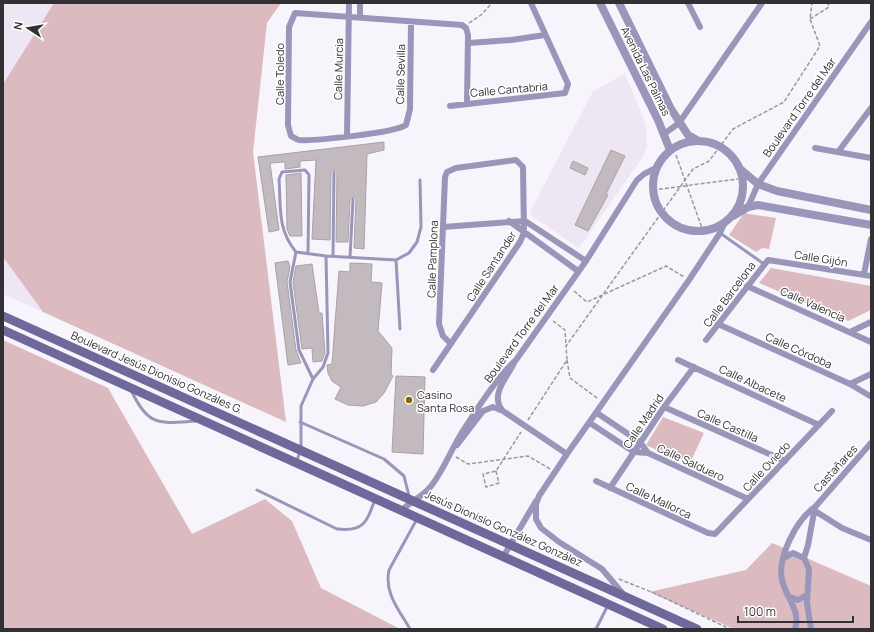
<svg xmlns="http://www.w3.org/2000/svg" width="874" height="632" font-family="Manrope,sans-serif">
  <style>
    .built { fill: #efe6f4 }
    .green { fill: #dcbbc0 }
    .building { fill: #c2babf; stroke: #a8a1a5 }
    .lines { fill: none; stroke-linecap: round; stroke-linejoin: round }
    .path { stroke: #9b989d; stroke-width: 1.5; stroke-dasharray: 4 2; stroke-linecap: butt }
    .service { stroke: #9996ba; stroke-width: 3 }
    .minor { stroke: #9996ba; stroke-width: 6 }
    .tertiary { stroke: #9996ba; stroke-width: 8 }
    .secondary { stroke: #6e689b; stroke-width: 9 }
    .poi-dot { fill: #8b6808; stroke: #fff; stroke-width: 1.5 }
    .labels { text-anchor: middle; dominant-baseline: central; stroke-width: 3; stroke-linejoin: round; paint-order: stroke }
    .street-label { font-size: 11px; fill: #323033; stroke: #fff }
    .poi-label { font-size: 11px; fill: #323033; stroke: #fff; text-anchor: start }
  </style>
  <rect width="100%" height="100%" fill="#f8f4fb"/>
  <!-- built -->
  <path class="built" d="M3 3H54L3 84Z
    M625 74 646 125 647 145 644 155 579 248 529 214 593 91Z
    M3 257 43 312 3 294Z"/>
  <!-- green -->
  <path class="green" d="M54 3H281L267 23 253 152 286 422 43 312 3 257V84Z
    M744 213 776 218 769 249 762 248 756 252 729 235Z
    M771 268 871 286V310L848 321 759 283Z
    M3 340 108 388 192 534 265 499 292 521 321 588 400 629H3Z
    M663 417 704 433 689 465 646 445Z
    M772 543 871 586V629H734L649 592 746 570Z"/>
  <!-- building -->
  <path class="building" d="M384 142V150L367 154 364 249 354 248 356 199 354 196 350 199 348 242H336L337 172 334 169 331 172 330 240 312 239 316 160 300 161V167L285 169V162L270 163 279 230 269 232 258 157Z
    M611 150 625 156 606 194 608 195 588 231 575 225Z
    M573 161 588 168 585 175 570 168Z
    M301 173 302 236H290L287 229 286 175Z
    M288 261 290 267 287 282 296 350 301 363 288 365 275 263Z
    M350 263 372 264 371 282 382 283 378 331 392 348 391 375 393 376 384 393 376 402 363 406 348 405 335 399 341 387 332 381 328 373 327 365 332 364 339 271 350 272Z
    M312 264 319 313H322L325 353 322 361 313 362 312 348 302 349 293 282 296 266Z
    M396 376 425 377 423 454 392 452Z"/>
  <g class="lines">
    <!-- path -->
    <path class="path" d="M810 19 829 7 828 3
      M469 23 481 15 492 3
      M676 155 703 231
      M653 190 738 179
      M574 291 587 302 666 266 684 277
      M553 321 565 330 566 346
      M567 360 570 378 597 398
      M528 420 567 360 566 346 693 169 709 161 733 129 784 102 820 46 810 19 812 3
      M456 457 468 464 528 456 550 469
      M496 471 499 483 486 487 483 474 496 471 521 432
      M619 579 654 593 730 629"/>
    <!-- service -->
    <path class="service" d="M720 233 764 264
      M296 252C277 229 281 207 279 179L282 172 305 170 309 175 308 253
      M333 256 334 172
      M350 257 353 199
      M396 260 400 329
      M313 379 299 350 290 282 296 252 326 256
      M132 392C149 428 161 423 197 421
      M300 422 384 459 404 476 409 496
      M296 462 301 450V406L313 379 323 367 328 353 326 256 396 260 409 253 417 242 421 227 420 180
      M257 490 337 529C364 532 367 522 375 499
      M410 629C399 610 384 593 389 570L417 519
      M596 629 608 605"/>
    <!-- minor -->
    <path class="minor" d="M688 3 700 27
      M360 17V3
      M411 22 410 109 406 125C394 133 315 141 299 140 296 139 293 137 291 136L288 125 289 27 295 13 462 25 466 28 468 35 467 103
      M469 43 511 40 545 35
      M450 106 565 93 568 84 531 3
      M664 134 679 123 762 3
      M347 136 349 3
      M815 148 871 158
      M838 152 871 108
      M748 207 758 184 871 22
      M509 221 578 271
      M443 227 525 221 586 261
      M864 274 871 239
      M747 286 871 342
      M718 324 850 384 870 396
      M850 332 871 322
      M706 340 768 260 871 276
      M678 360 819 425
      M433 370 520 242 524 233 523 167 516 160 456 168 447 172 445 177 439 324 443 336 451 344
      M850 384 871 374
      M664 407 785 461
      M502 410C490 394 507 378 514 363
      M597 413 640 442 648 453
      M590 423 634 452 648 453 748 499
      M457 445 483 411 493 407 503 411 567 454
      M596 481 708 533 715 534 832 411
      M610 488 664 407 694 367
      M812 509 842 528 871 540
      M401 511C411 501 424 496 432 485 444 469 451 450 461 434 475 412 497 377 516 360L586 261 637 180 644 174 656 168
      M503 557 536 501
      M784 558 793 553 804 558
      M624 595 602 569 559 542 541 528 536 519V504L539 496 567 454 689 280 720 233 725 222
      M790 597 798 600 807 595
      M795 629C801 610 786 598 782 580 777 558 796 520 815 507L871 443
      M811 629 807 603 809 569 804 558 808 545 815 507"/>
    <!-- tertiary -->
    <path class="tertiary" d="M600 3 658 120 670 150
      M619 3 671 109 688 135 697 140
      M653 186a45 45 0 1 1 90 0a45 45 0 1 1-90 0Z
      M739 168 758 184 777 191 871 210
      M733 216 748 207 758 205 871 225"/>
    <!-- secondary -->
    <path class="secondary" d="M3 316 697 629
      M3 330 663 629"/>
  </g>
  <!-- markers -->
  <circle class="poi-dot" cx="409" cy="400" r="4"/>
  <g class="labels">
    <!-- street labels -->
    <g class="street-label">
      <text transform="translate(338 69) rotate(-89)">Calle Murcia</text>
      <text transform="translate(646 71) rotate(64)">Avenida Las Palmas</text>
      <text transform="translate(279 74) rotate(-90)">Calle Toledo</text>
      <text transform="translate(400 74) rotate(-89)">Calle Sevilla</text>
      <text transform="translate(509 89) rotate(-5)">Calle Cantabria</text>
      <text transform="translate(799 107) rotate(-55)">Boulevard Torre del Mar</text>
      <text transform="translate(821 258) rotate(9)">Calle Gijón</text>
      <text transform="translate(432 259) rotate(-88)">Calle Pamplona</text>
      <text transform="translate(491 266) rotate(-57)">Calle Santander</text>
      <text transform="translate(729 294) rotate(-53)">Calle Barcelona</text>
      <text transform="translate(813 304) rotate(24)">Calle Valencia</text>
      <text transform="translate(521 333) rotate(-54)">Boulevard Torre del Mar</text>
      <text transform="translate(799 350) rotate(24)">Calle Córdoba</text>
      <text transform="translate(157 372) rotate(24)">Boulevard Jesús Dionisio Gonzáles G.</text>
      <text transform="translate(753 383) rotate(25)">Calle Albacete</text>
      <text transform="translate(643 421) rotate(-56)">Calle Madrid</text>
      <text transform="translate(728 425) rotate(24)">Calle Castilla</text>
      <text transform="translate(691 462) rotate(25)">Calle Salduero</text>
      <text transform="translate(766 466) rotate(-47)">Calle Oviedo</text>
      <text transform="translate(835 468) rotate(-48)">Castañares</text>
      <text transform="translate(659 500) rotate(25)">Calle Mallorca</text>
      <text transform="translate(504 528) rotate(24)">Jesús Dionisio González González</text>
    </g>
    <!-- poi labels -->
    <g class="poi-label">
      <text x="417" y="394">Casino<tspan x="417" dy="13">Santa Rosa</tspan></text>
    </g>
  </g>
  <!-- border -->
  <rect width="874" height="632" fill="none" stroke="#323033" stroke-width="8"/>
  <!-- north arrow -->
  <g transform="translate(28 28) rotate(282)" stroke="#ffffff" stroke-width="3" paint-order="stroke">
  <path d="M0-3L7 15L0 10L-7 15Z" fill="#323033"/>
  <text y="-6" font-size="11" font-weight="bold" text-anchor="middle" fill="#323033">N</text>
  </g>
  <!-- scale -->
  <path d="M738 616v6h115v-6" fill="none" stroke="#323033" stroke-width="2"/>
  <text x="744" y="616" font-size="12" fill="#323033" stroke="#ffffff" stroke-width="3" paint-order="stroke">100 m</text>
</svg>
